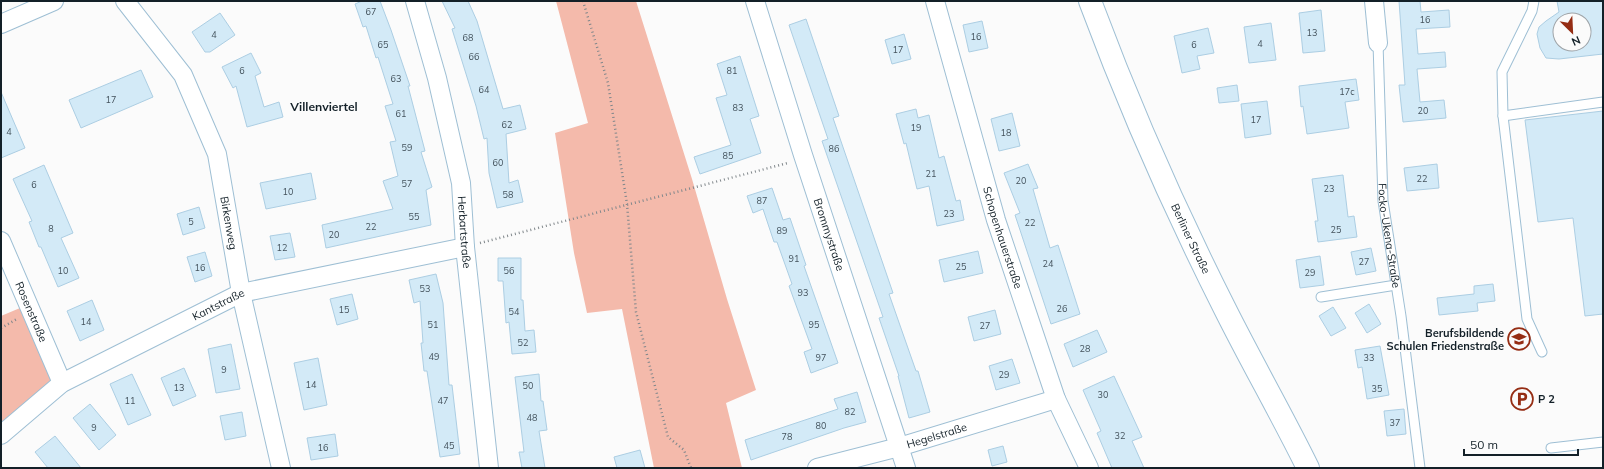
<svg xmlns="http://www.w3.org/2000/svg" width="1604" height="469" font-family="Mulish,sans-serif">
  <style>
    .green { fill: #f4baab }
    .building { fill: #d3eaf7; stroke: #accee3; fill-rule: evenodd }
    .lines { fill: none; stroke-linecap: round; stroke-linejoin: round }
    .lane-casing { stroke: #9ebfd4; stroke-width: 11 }
    .street-casing { stroke: #9ebfd4; stroke-width: 20 }
    .secondary-casing { stroke: #9ebfd4; stroke-width: 24 }
    .path { stroke: #80878b; stroke-width: 2.5; stroke-dasharray: 1 3; stroke-linecap: butt }
    .lane { stroke: #fff; stroke-width: 9 }
    .street { stroke: #fff; stroke-width: 18 }
    .secondary { stroke: #fff; stroke-width: 22 }
    .labels { text-anchor: middle; dominant-baseline: central; stroke-width: 4; stroke-linejoin: round; paint-order: stroke }
    .number-label { font-size: 9px; fill: #43525c }
    .street-label { font-size: 11px; fill: #132028; stroke: #fbfbfb }
    .poi-label { font-size: 11px; font-weight: bold; fill: #132028; stroke: #fbfbfb; text-anchor: end }
    .neighbourhood-label { font-size: 12px; font-weight: bold; fill: #132028; stroke: #fbfbfb }
  </style>
  <rect width="100%" height="100%" fill="#fbfbfb"/>
  <!-- green -->
  <path class="green" d="M556 1H636L692 179 727 299 756 390 726 403 742 468H654L622 309 587 313 574 253 555 133 588 123Z
    M20 308 53 382 1 424V316Z"/>
  <!-- building -->
  <path class="building" d="M362 1H380L391 30 410 86H408L425 151 421 152 432 187 426 190 431 225 326 248 322 225 393 209 383 181 398 176 390 142 396 141 385 106 393 104 378 57 376 58 366 26 363 27 355 4Z
    M442 1H468L477 21 503 109 520 105 526 129 506 134 509 183 518 180 523 202 497 208 489 173 487 138 484 139 476 106 452 29 455 28Z
    M1399 1H1420L1421 12 1449 10 1450 27 1416 29 1418 54 1445 52 1446 67 1417 69 1420 102 1444 100 1446 118 1403 122 1399 85H1405Z
    M1557 1H1603V54L1559 59 1546 58 1540 48 1537 34 1539 27 1546 21 1559 12ZM1560 20H1584V44H1560Z
    M1321 10 1325 51 1303 53 1299 13Z
    M220 13 235 35 210 52H205L192 32Z
    M806 19 839 116 833 118 893 293 889 294 916 371H918L930 412 909 418 898 376H899L879 318 883 317 822 141 828 139 789 25Z
    M982 21 988 48 969 52 963 25Z
    M1271 23 1276 60 1249 63 1244 27Z
    M1208 28 1214 53 1197 56 1200 69 1182 73 1174 36Z
    M904 34 911 59 892 64 885 40Z
    M251 53 261 73 255 76 264 107 279 102 283 117 247 127 236 86 233 88 222 67Z
    M740 56 759 116 750 119 761 153 700 174 694 157 731 145 716 98 727 95 717 64Z
    M141 70 153 97 81 128 69 100Z
    M1356 79 1359 100 1345 102 1349 128 1307 134 1303 106 1301 107 1299 86Z
    M1237 85 1239 101 1219 103 1217 88Z
    M1 92 25 148 1 158Z
    M1267 101 1271 134 1245 138 1241 104Z
    M916 109 918 118 929 115 939 158 944 156 956 201 960 200 964 220 937 226 929 186 917 189 906 143 904 144 896 114Z
    M1603 111V314L1585 316 1573 218 1538 222 1525 120Z
    M1012 113 1020 146 999 151 991 119Z
    M1028 164 1038 188 1033 189 1050 248 1058 245 1080 314 1051 324 1020 230 1015 215 1020 213 1004 173Z
    M1437 164 1439 188 1407 191 1404 168Z
    M44 165 73 233 61 238 79 278 58 287 41 247H39L29 222 32 221 13 179Z
    M311 173 316 199 266 209 260 183Z
    M1343 175 1348 217 1354 216 1357 237 1318 242 1315 221H1318L1312 179Z
    M772 188 783 220 790 218 806 265 804 266 838 363 811 373 804 352 812 349 789 286 792 284 777 242H774L763 209 753 213 747 196Z
    M199 207 205 228 183 235 177 214Z
    M290 233 295 257 275 260 270 236Z
    M1371 248 1376 271 1356 275 1351 252Z
    M978 251 983 273 944 282 939 260Z
    M205 252 212 276 195 282 187 257Z
    M1320 256 1324 285 1300 288 1296 260Z
    M498 258H521V300H523L525 331 534 330 536 352 512 354 509 322 506 323 503 281H498Z
    M436 274 443 303 449 385H452L460 454 440 457 427 371H424L421 343H423L420 301 414 303 409 280Z
    M1493 284 1495 301 1477 303 1478 311 1439 315 1437 298 1474 294V286Z
    M352 294 358 319 337 325 330 299Z
    M92 300 104 330 80 341 67 311Z
    M1369 304 1381 324 1367 333 1355 313Z
    M1333 307 1346 328 1331 336 1319 316Z
    M995 310 1001 334 974 341 968 317Z
    M1097 330 1107 352 1073 367 1064 344Z
    M231 344 240 389 216 393 208 349Z
    M1380 346 1389 395 1367 399 1362 367 1358 368 1355 350Z
    M318 358 327 405 304 410 294 363Z
    M1012 359 1020 383 996 390 989 366Z
    M184 368 196 396 173 406 161 378Z
    M132 374 151 415 128 425 110 384Z
    M539 374 541 401H543L547 430 539 431 545 468H522L519 452H524L515 377Z
    M1114 376 1142 437 1132 441 1144 468H1112L1097 433 1101 431 1083 390Z
    M857 392 866 422 844 428 751 460 745 440 838 409 834 399Z
    M90 404 116 435 99 450 73 418Z
    M1404 409 1406 434 1387 436 1384 411Z
    M242 412 246 436 225 440 220 416Z
    M335 434 338 456 311 460 307 438Z
    M55 436 81 468H48L35 452Z
    M1003 446 1007 462 992 466 988 450Z
    M640 450 645 468H617L614 457Z"/>
  <g class="lines">
    <!-- lane casing -->
    <g class="lane-casing">
      <g id="lane">
        <path d="M1534 1 1532 11 1502 72 1503 116 1527 319 1542 352"/>
        <path id="s1" d="M1378 43 1383 201 1401 316 1420 468"/>
        <path d="M1503 116 1603 102"/>
        <path d="M1321 297 1396 285"/>
        <path d="M1551 448 1603 442"/>
      </g>
    </g>
    <!-- street casing -->
    <g class="street-casing">
      <g id="street">
        <path id="s2" d="M125 1 183 75 217 154 241 293 281 468"/>
        <path id="s3" d="M415 1 437 78 461 183 465 247 489 468"/>
        <path id="s4" d="M755 1 803 155 906 468"/>
        <path id="s5" d="M935 1 996 220 1056 399 1089 468"/>
        <path d="M1374 1 1378 43"/>
        <path d="M1 24 54 1"/>
        <path id="s6" d="M1 241 62 383"/>
        <path id="s7" d="M1 435 62 383 241 293 465 247"/>
        <path id="s8" d="M817 468 899 447 1056 399"/>
      </g>
    </g>
    <!-- secondary casing -->
    <g class="secondary-casing">
      <g id="secondary">
        <path id="s9" d="M1090 1C1129 106 1175 210 1225 309 1252 363 1282 415 1308 468"/>
      </g>
    </g>
    <!-- path -->
    <path class="path" d="M583 1 608 83 627 204 636 312 668 437 684 450 691 468
      M480 243 788 163
      M1 328 17 319"/>
    <!-- lane -->
    <use href="#lane" class="lane"/>
    <!-- street -->
    <use href="#street" class="street"/>
    <!-- secondary -->
    <use href="#secondary" class="secondary"/>
  </g>
  <!-- icons -->
  <defs>
    <g id="school-ring" transform="scale(1.15)"><circle r="9.5" fill="#fbfbfb" stroke="#952d14" stroke-width="1.5"/><path d="M0-5L7-2L0 1L-7-2ZM-4 1L0 2.5L4 1V4Q0 6-4 4Z" fill="#952d14"/></g>
    <g id="parking-ring" transform="scale(1.15)"><circle r="9.5" fill="#fbfbfb" stroke="#952d14" stroke-width="1.5"/><path d="M-3.5-5.5H1a3.5 3.5 0 0 1 0 7H-1V5.5H-3.5ZM-1-3.4V-.6H.8a1.4 1.4 0 0 0 0-2.8Z" fill="#952d14"/></g>
  </defs>
  <g fill-rule="evenodd">
    <use href="#school-ring" x="1519" y="339"/>
    <use href="#parking-ring" x="1522" y="399"/>
  </g>
  <g class="labels">
    <!-- number labels -->
    <g class="number-label">
      <text x="371" y="11">67</text>
      <text x="1425" y="19">16</text>
      <text x="1312" y="32">13</text>
      <text x="214" y="34">4</text>
      <text x="976" y="36">16</text>
      <text x="468" y="37">68</text>
      <text x="1260" y="43">4</text>
      <text x="383" y="44">65</text>
      <text x="1194" y="44">6</text>
      <text x="898" y="49">17</text>
      <text x="474" y="56">66</text>
      <text x="242" y="70">6</text>
      <text x="732" y="70">81</text>
      <text x="396" y="78">63</text>
      <text x="484" y="89">64</text>
      <text x="1347" y="91">17c</text>
      <text x="111" y="99">17</text>
      <text x="738" y="107">83</text>
      <text x="1423" y="110">20</text>
      <text x="401" y="113">61</text>
      <text x="1256" y="119">17</text>
      <text x="507" y="124">62</text>
      <text x="916" y="127">19</text>
      <text x="9" y="131">4</text>
      <text x="1006" y="132">18</text>
      <text x="407" y="147">59</text>
      <text x="834" y="148">86</text>
      <text x="728" y="155">85</text>
      <text x="498" y="162">60</text>
      <text x="931" y="173">21</text>
      <text x="1422" y="178">22</text>
      <text x="1021" y="180">20</text>
      <text x="407" y="183">57</text>
      <text x="34" y="184">6</text>
      <text x="1329" y="188">23</text>
      <text x="288" y="191">10</text>
      <text x="508" y="194">58</text>
      <text x="762" y="200">87</text>
      <text x="949" y="213">23</text>
      <text x="414" y="216">55</text>
      <text x="191" y="221">5</text>
      <text x="1030" y="222">22</text>
      <text x="371" y="226">22</text>
      <text x="51" y="228">8</text>
      <text x="1336" y="229">25</text>
      <text x="782" y="230">89</text>
      <text x="334" y="234">20</text>
      <text x="282" y="247">12</text>
      <text x="794" y="258">91</text>
      <text x="1364" y="261">27</text>
      <text x="1048" y="263">24</text>
      <text x="961" y="266">25</text>
      <text x="200" y="267">16</text>
      <text x="63" y="270">10</text>
      <text x="509" y="270">56</text>
      <text x="1310" y="272">29</text>
      <text x="425" y="288">53</text>
      <text x="803" y="292">93</text>
      <text x="1062" y="308">26</text>
      <text x="344" y="309">15</text>
      <text x="514" y="311">54</text>
      <text x="86" y="321">14</text>
      <text x="433" y="324">51</text>
      <text x="814" y="324">95</text>
      <text x="985" y="325">27</text>
      <text x="523" y="342">52</text>
      <text x="1085" y="348">28</text>
      <text x="434" y="356">49</text>
      <text x="821" y="357">97</text>
      <text x="1369" y="357">33</text>
      <text x="224" y="369">9</text>
      <text x="1004" y="374">29</text>
      <text x="311" y="384">14</text>
      <text x="528" y="385">50</text>
      <text x="179" y="387">13</text>
      <text x="1377" y="388">35</text>
      <text x="1103" y="394">30</text>
      <text x="130" y="400">11</text>
      <text x="443" y="400">47</text>
      <text x="850" y="411">82</text>
      <text x="532" y="417">48</text>
      <text x="1395" y="422">37</text>
      <text x="821" y="425">80</text>
      <text x="94" y="427">9</text>
      <text x="1120" y="435">32</text>
      <text x="787" y="436">78</text>
      <text x="449" y="445">45</text>
      <text x="323" y="447">16</text>
    </g>
    <!-- street labels -->
    <g class="street-label">
      <text stroke="none"><textPath href="#s2" startOffset="250">Birkenweg</textPath></text>
      <text stroke="none"><textPath href="#s3" startOffset="237">Herbartstraße</textPath></text>
      <text stroke="none"><textPath href="#s4" startOffset="245">Brommystraße</textPath></text>
      <text stroke="none"><textPath href="#s1" startOffset="193">Focko-Ukena-Straße</textPath></text>
      <text stroke="none"><textPath href="#s5" startOffset="246">Schopenhauerstraße</textPath></text>
      <text stroke="none"><textPath href="#s9" startOffset="258">Berliner Straße</textPath></text>
      <text stroke="none"><textPath href="#s7" startOffset="255">Kantstraße</textPath></text>
      <text stroke="none"><textPath href="#s6" startOffset="77">Rosenstraße</textPath></text>
      <text stroke="none"><textPath href="#s8" startOffset="124">Hegelstraße</textPath></text>
    </g>
    <!-- poi labels -->
    <g class="poi-label">
      <text x="1504" y="333">Berufsbildende<tspan x="1504" dy="13">Schulen Friedenstraße</tspan></text>
      <text x="1538" y="399" text-anchor="start">P 2</text>
    </g>
    <!-- neighbourhood labels -->
    <g class="neighbourhood-label">
      <text x="324" y="106">Villenviertel</text>
    </g>
  </g>
  <!-- border -->
  <rect width="1604" height="469" fill="none" stroke="#132028" stroke-width="4"/>
  <!-- north arrow -->
  <g transform="translate(1572 32) rotate(156)"><circle r="19" fill="#fbfbfb" stroke="#9ea3a7"/>
  <path d="M0-3L7 15L0 10L-7 15Z" fill="#952d14"/>
  <text y="-6" font-size="11" font-weight="bold" text-anchor="middle" fill="#132028">N</text>
  </g>
  <!-- scale -->
  <path d="M1464 449v6h114v-6" fill="none" stroke="#132028" stroke-width="2"/>
  <text x="1470" y="449" font-size="12" fill="#132028" stroke="#fbfbfb" stroke-width="3" paint-order="stroke">50 m</text>
</svg>
